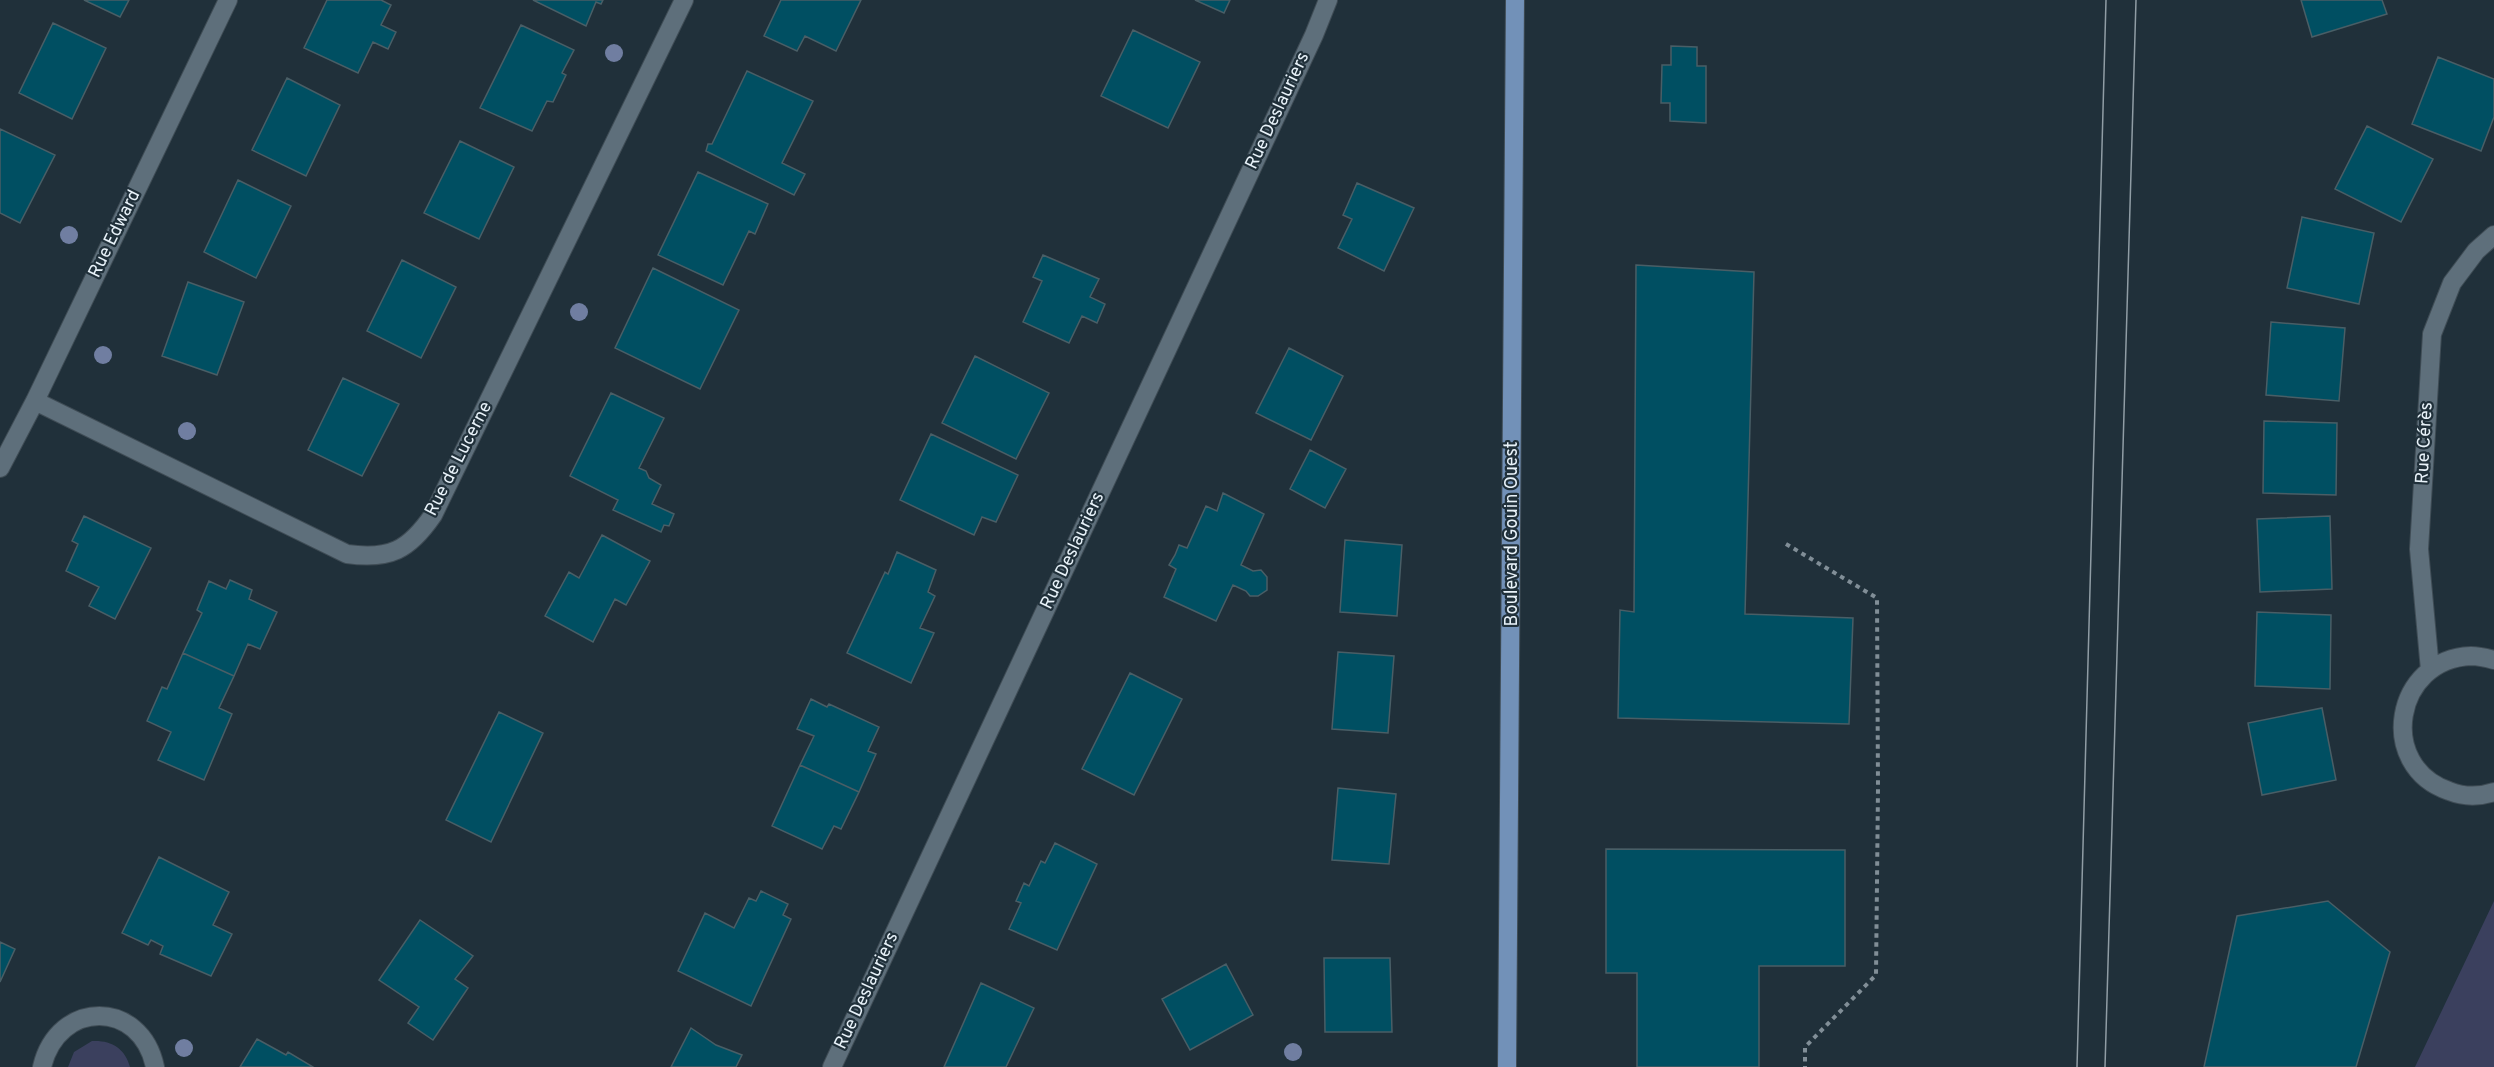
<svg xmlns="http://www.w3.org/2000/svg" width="2494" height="1067" font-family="Overpass,sans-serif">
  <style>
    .green { fill: #3b405e }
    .building { fill: #004f62; stroke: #495e66; stroke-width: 1.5 }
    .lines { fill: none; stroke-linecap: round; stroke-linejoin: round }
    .minor-casing { stroke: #3f4c55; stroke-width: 20 }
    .major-casing { stroke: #3f4c55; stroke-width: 20 }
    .path { stroke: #818e97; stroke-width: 4; stroke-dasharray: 4.5 4.5; stroke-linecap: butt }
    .minor { stroke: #5e6f7b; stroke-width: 18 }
    .major { stroke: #7291b8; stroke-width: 18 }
    .tram { stroke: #909da5; stroke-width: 1.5 }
    .tree { fill: #707ea1 }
    .labels { text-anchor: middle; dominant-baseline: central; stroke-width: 4.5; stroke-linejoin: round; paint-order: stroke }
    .street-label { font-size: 18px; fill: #e8f2f9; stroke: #20303a }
  </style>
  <rect width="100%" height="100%" fill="#20303a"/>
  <!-- green -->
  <path class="green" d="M2494 901V1067H2415Z
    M92 1041C111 1040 125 1048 130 1067H68L74 1052Z"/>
  <!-- building -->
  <path class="building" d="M84 0H129L120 17Z
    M327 0H381L391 5 381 25 396 32 388 49 373 42 358 73 304 48Z
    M533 0H603L601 4 596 2 586 26Z
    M781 0H861L836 51 805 36 797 51 764 36Z
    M1195 0H1230L1224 13Z
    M2301 0H2382L2387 14 2312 37Z
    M53 23 106 48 72 119 19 93Z
    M521 25 574 50 562 73 566 75 553 102 547 101 532 131 480 108Z
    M1133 30 1200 62 1168 128 1101 96Z
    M1671 46 1697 47V66H1706V123L1670 121V103H1661L1662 65H1671Z
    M2438 57 2494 79V117L2481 151 2412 124Z
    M747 71 813 101 782 163 805 174 794 195 706 151 708 144H712Z
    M287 78 340 105 306 176 252 150Z
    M2367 126 2433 159 2401 222 2335 189Z
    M0 129 55 155 20 223 0 213Z
    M460 141 514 167 479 239 424 213Z
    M698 172 768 204 755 234 749 231 723 285 658 255Z
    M238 180 291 206 256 278 204 252Z
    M1357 183 1414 208 1384 271 1338 248 1352 219 1343 215Z
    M2302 217 2374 233 2359 304 2287 288Z
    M1043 255 1099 279 1090 297 1105 304 1097 323 1082 316 1069 343 1023 322 1042 281 1033 277Z
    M402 260 456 287 421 358 367 331Z
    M1636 265 1754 272 1745 614 1853 618 1849 724 1618 718 1620 610 1634 612Z
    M653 268 739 310 700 389 615 348Z
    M188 282 244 302 217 375 162 356Z
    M2271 322 2345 328 2339 401 2266 395Z
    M1289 348 1343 376 1311 440 1256 413Z
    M975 356 1049 393 1016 459 942 423Z
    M343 378 399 404 362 476 308 450Z
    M611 393 664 418 639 468 646 471 649 478 661 485 652 504 674 514 669 526 664 525 661 532 613 510 618 500 570 476Z
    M2264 421 2337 423 2336 495 2263 493Z
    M931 434 1018 475 996 522 982 517 974 535 900 500Z
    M1310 450 1346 469 1325 508 1290 489Z
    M1223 493 1264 514 1241 565 1253 571 1261 570 1267 577V590L1258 596H1250L1246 591 1233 585 1216 621 1164 597 1176 569 1169 565 1175 555 1179 545 1187 548 1206 506 1217 511Z
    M84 516 151 548 115 619 89 606 99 587 66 571 78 544 72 541Z
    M2330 516 2332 589 2260 592 2257 519Z
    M602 535 650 561 626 605 615 599 593 642 545 616 569 572 579 578Z
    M1345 540 1402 545 1397 616 1340 612Z
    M897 552 936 570 928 592 935 596 920 628 934 633 911 683 847 653 885 572 888 574Z
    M230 580 252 590 249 599 277 612 260 649 248 644 234 676 183 653 202 613 197 610 209 581 226 589Z
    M2257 612 2331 615 2330 689 2255 686Z
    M1338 652 1394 656 1388 733 1332 729Z
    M183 653 234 676 219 708 232 714 204 780 158 760 171 732 147 721 162 687 167 689Z
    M1130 673 1182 699 1134 795 1082 769Z
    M811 699 827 707 829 704 879 727 868 751 876 754 859 792 800 765 814 736 797 729Z
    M2322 708 2336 780 2262 795 2248 723Z
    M499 712 543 733 491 842 446 820Z
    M800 765 859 792 841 829 834 826 822 849 772 826Z
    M1338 788 1396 794 1389 864 1332 860Z
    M1055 843 1097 864 1057 950 1009 929 1021 903 1016 901 1024 883 1029 886 1041 861 1045 863Z
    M1606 849 1845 850V966H1759V1067H1637V973H1606Z
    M159 857 229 892 213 925 232 934 211 976 160 954 163 946 151 940 148 945 122 933Z
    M761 891 788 904 783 915 791 919 751 1006 678 971 705 913 734 928 749 898 756 901Z
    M2328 901 2390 952 2356 1067H2204L2237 916Z
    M420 920 473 956 455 979 468 988 433 1040 408 1023 419 1007 379 980Z
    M0 942 15 949 0 982Z
    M1324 958H1390L1392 1032H1325Z
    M1226 964 1253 1015 1190 1050 1162 999Z
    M981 983 1034 1008 1006 1067H944Z
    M691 1028 716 1045 742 1055 736 1067H671Z
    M257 1039 286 1055 288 1052 313 1067H240Z"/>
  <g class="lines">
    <!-- minor casing -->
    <g class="minor-casing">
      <path id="minor" d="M35 401 347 554C390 560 409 550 433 515L684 0
        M0 468 35 401 228 0
        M2494 660C2487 658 2478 656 2471 656 2394 659 2376 766 2449 791 2464 797 2479 797 2494 792
        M2430 670 2419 549 2432 334 2452 283 2476 251 2494 235
        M42 1067C58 999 141 999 155 1067
        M832 1067 1314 35 1328 0"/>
    </g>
    <!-- major casing -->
    <g class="major-casing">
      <path id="major" d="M1507 1067 1515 0"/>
    </g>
    <!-- path -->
    <path class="path" d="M1786 544 1877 598 1878 788 1876 975 1805 1047V1067"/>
    <!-- minor -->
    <use href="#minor" class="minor"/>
    <!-- major -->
    <use href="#major" class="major"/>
    <!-- tram -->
    <path class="tram" d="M2077 1067 2106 0
      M2105 1067 2136 0"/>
  </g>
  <!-- trees -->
  <g class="tree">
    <circle cx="614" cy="53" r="9"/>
    <circle cx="69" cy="235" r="9"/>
    <circle cx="579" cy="312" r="9"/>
    <circle cx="103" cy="355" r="9"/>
    <circle cx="187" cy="431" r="9"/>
    <circle cx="184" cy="1048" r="9"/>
    <circle cx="1293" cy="1052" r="9"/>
  </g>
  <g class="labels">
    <!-- street labels -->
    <g class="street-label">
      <text transform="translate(1278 111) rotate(-65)">Rue Deslauriers</text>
      <text transform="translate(115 234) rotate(-64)">Rue Edward</text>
      <text transform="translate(2425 443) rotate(-87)">Rue Cérès</text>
      <text transform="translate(459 459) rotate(-63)">Rue de Lucerne</text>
      <text transform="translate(1512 534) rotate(-90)">Boulevard Gouin Ouest</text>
      <text transform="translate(1073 551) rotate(-65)">Rue Deslauriers</text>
      <text transform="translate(867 991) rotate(-65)">Rue Deslauriers</text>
    </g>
  </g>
</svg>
